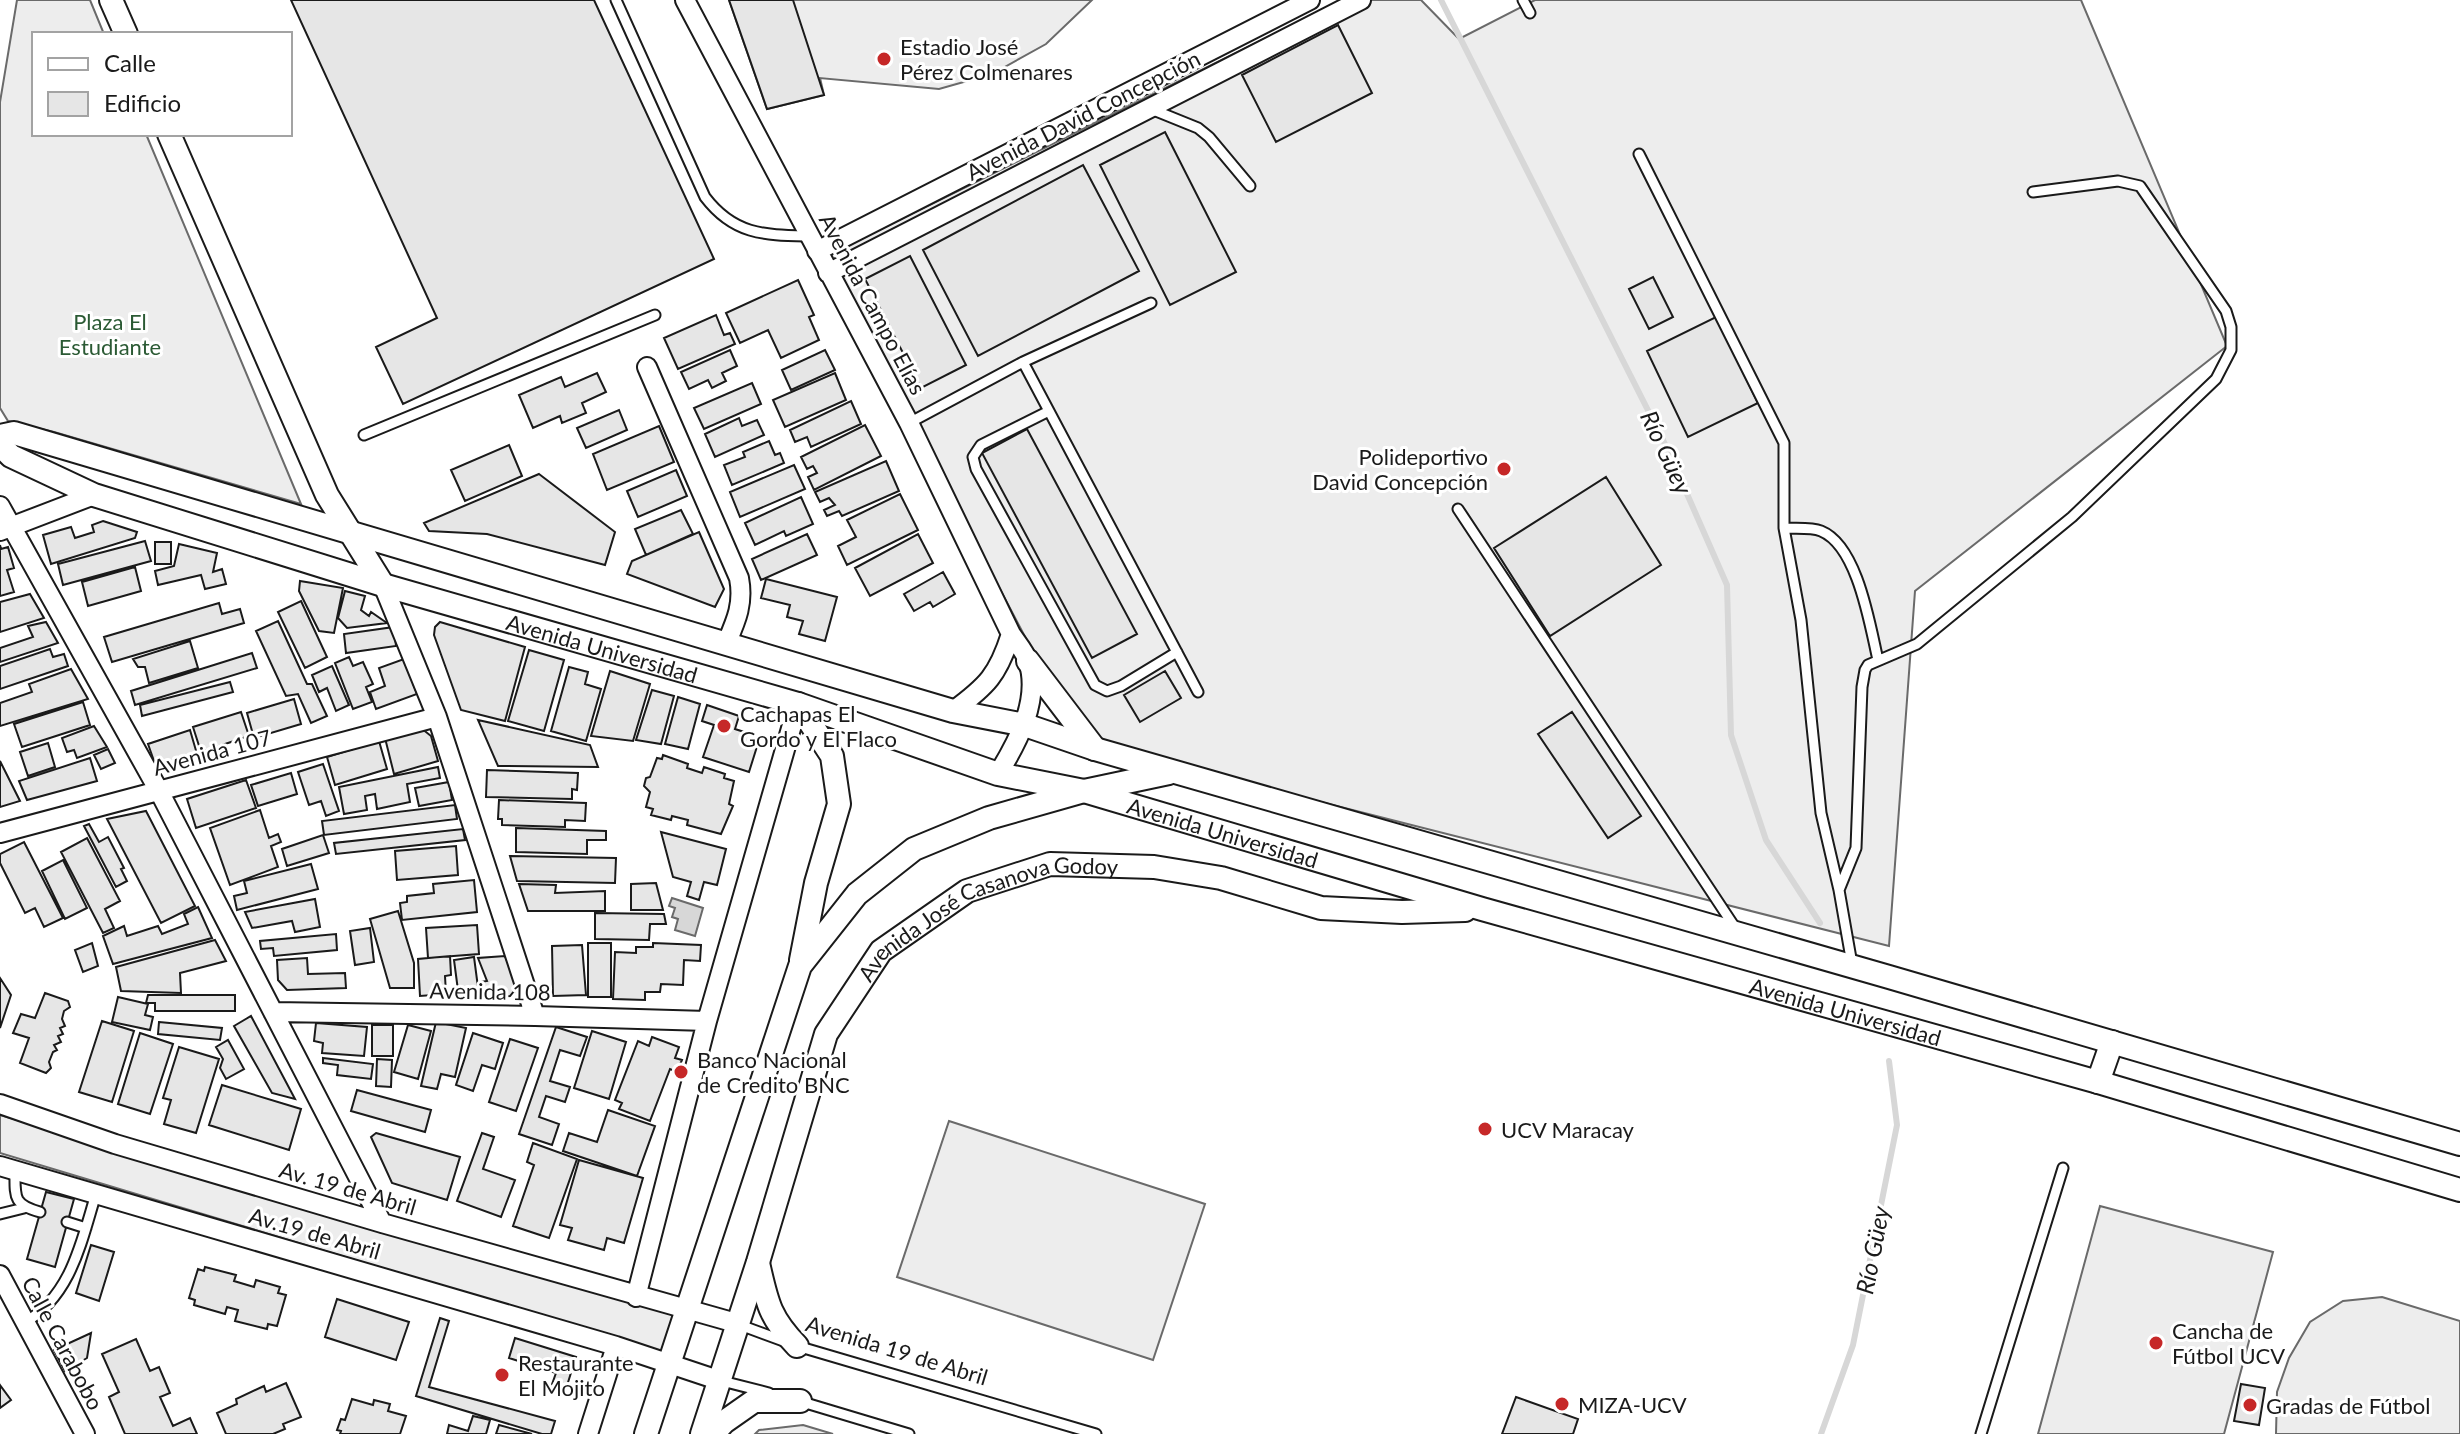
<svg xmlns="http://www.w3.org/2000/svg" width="2460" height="1434" font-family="Lato,sans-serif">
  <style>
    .built { fill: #ededed; stroke: #6a6a6a; stroke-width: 2 }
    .water { fill: #d7d7d7; stroke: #6a6a6a; stroke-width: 2 }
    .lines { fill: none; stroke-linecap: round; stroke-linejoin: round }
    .stream { stroke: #d7d7d7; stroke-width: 6 }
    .building { fill: #e6e6e6; stroke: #1a1a1a; stroke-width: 2 }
    .service-casing { stroke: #1a1a1a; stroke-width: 13 }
    .minor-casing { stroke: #1a1a1a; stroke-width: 22 }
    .tertiary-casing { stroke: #1a1a1a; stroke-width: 26 }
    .service { stroke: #fff; stroke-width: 9 }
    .minor { stroke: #fff; stroke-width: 18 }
    .tertiary { stroke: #fff; stroke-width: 22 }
    .poi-dot { fill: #c62828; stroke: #fff; stroke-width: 3 }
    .labels { text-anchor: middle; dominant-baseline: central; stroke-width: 6; stroke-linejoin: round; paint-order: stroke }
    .poi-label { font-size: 22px; fill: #1a1a1a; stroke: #fff; text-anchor: start }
    .street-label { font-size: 22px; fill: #1a1a1a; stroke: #fff }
    .park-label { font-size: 22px; fill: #2b5a34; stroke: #fff }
    .water-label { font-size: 24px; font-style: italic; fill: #1a1a1a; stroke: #fff }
  </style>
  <rect width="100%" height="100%" fill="#fff"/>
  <!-- built -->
  <path class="built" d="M17 0H90L104 34H34V134H146L301 504 54 432 8 421 0 408V102Z
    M729 0H1092L1046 44 992 74 939 89 820 78 824 95 767 109Z
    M1342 0H1421L1459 39 1535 0H2081L2227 346 1915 591 1889 946 1080 741 825 257Z
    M0 1115 675 1315 664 1353 0 1153Z
    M949 1121 1205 1204 1153 1360 897 1277Z
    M2100 1206 2273 1252 2224 1434H2038Z
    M2382 1297 2460 1321V1434H2276L2277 1392 2289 1358 2310 1322 2343 1301Z
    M803 1425 833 1434H755L759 1430Z"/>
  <!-- water -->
  <path class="water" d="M672 898 703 908 695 936 675 930 678 919 672 917 675 908 669 906Z"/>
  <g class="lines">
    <!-- stream -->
    <path class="stream" d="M1441 0 1666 446 1727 585 1731 735 1766 840 1820 923
      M1821 1434 1853 1345 1897 1125 1889 1061"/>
  </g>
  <!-- building -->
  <path class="building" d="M291 0H594L714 259 403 404 376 347 437 318Z
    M729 0H793L824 95 767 109Z
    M1338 25 1372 93 1276 142 1242 75Z
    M1165 132 1236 272 1170 305 1100 165Z
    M1083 165 1139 271 978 356 923 250Z
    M910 256 966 365 921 388 865 279Z
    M1653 277 1673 317 1649 329 1629 289Z
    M798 280 814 315 809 317 819 340 781 358 768 330 740 343 726 313Z
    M716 315 724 335 730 333 735 344 678 369 664 338Z
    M1716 317 1758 403 1688 437 1647 351Z
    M730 350 737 366 722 373 726 381 712 388 708 380 689 389 681 372Z
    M825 350 835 370 791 390 782 370Z
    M597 373 606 392 582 403 586 413 562 423 560 416 533 428 519 395 561 377 565 387Z
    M835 373 846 400 785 427 773 400Z
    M752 383 761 404 704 429 694 408Z
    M851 401 861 424 811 447 807 437 795 442 790 430Z
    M619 410 627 430 586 448 577 428Z
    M739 418 742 426 757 420 764 435 715 457 705 434Z
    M865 425 881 456 814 490 808 477 817 473 813 466 807 469 801 457Z
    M659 426 674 462 607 490 593 454Z
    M1027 429 1137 634 1092 658 982 453Z
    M769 441 775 455 780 453 784 463 732 485 724 465 745 457 743 452Z
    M509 445 522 476 465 501 451 470Z
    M886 461 899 491 842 516 839 511 827 516 824 510 835 505 829 498 820 502 815 492Z
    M794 465 805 489 740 517 730 492Z
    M676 470 687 496 638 517 627 491Z
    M539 474 615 532 605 565 487 534 429 531 424 523Z
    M1606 477 1661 565 1550 636 1494 548Z
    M900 494 918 530 847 565 838 546 856 537 847 520Z
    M801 497 813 524 786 536 784 531 755 545 745 523Z
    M681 510 693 534 646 555 635 529Z
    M103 521 137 532 135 538 51 564 43 535 71 527 75 538 94 532 92 525Z
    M699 532 724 589 715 607 627 574 632 561Z
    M807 534 817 555 761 580 752 559Z
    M918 534 933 563 870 596 855 568Z
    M145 541 151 561 63 585 58 564Z
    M155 542H171V564H155Z
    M179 544 217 553 213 572 222 569 226 584 205 589 201 575 158 585 155 571 174 566Z
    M0 545 1 549 8 547 14 568 7 570 14 592 0 596Z
    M135 567 141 591 88 606 82 582Z
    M943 572 955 594 933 607 930 602 914 611 904 594Z
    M766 579 837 597 825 641 799 634 803 621 787 617 790 605 761 598Z
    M300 581 343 588 334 633 319 631 299 591Z
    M345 591 365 596 361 610 369 616 371 612 387 623 347 628 338 618Z
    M30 594 44 618 0 632V602Z
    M301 601 327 657 305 668 278 612Z
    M219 603 222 614 240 609 244 623 112 662 104 637Z
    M278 621 307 684H312L327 716 311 723 298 694 286 696 256 631Z
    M46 622 58 643 0 662V648L33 637 28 626Z
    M440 622 525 647 505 721 461 710 434 635 435 627Z
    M394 627 396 646 346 653 344 634Z
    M190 641 198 668 149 683 145 667H138L133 659Z
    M50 649 53 657 64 654 68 666 0 689V666Z
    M529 650 564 660 544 731 508 721Z
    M252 653 257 668 135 705 131 691Z
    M349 657 353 666 363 662 373 684 366 687 372 702 353 709 335 663Z
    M404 659 417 694 376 709 370 692 385 686 379 668Z
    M332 666 349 705 336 711 327 688 319 692 312 675Z
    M569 667 588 672 585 684 601 689 586 741 551 731Z
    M71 669 88 699 0 726V703L32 692 29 684Z
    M610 671 650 684 633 741 591 736Z
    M1165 671 1181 698 1140 722 1124 695Z
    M230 682 233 692 142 716 140 705Z
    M652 690 674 696 661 744 636 740Z
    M678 697 700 704 688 749 665 744Z
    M294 699 301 724 254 738 247 713Z
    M83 702 90 725 22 747 14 724Z
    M707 705 739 716 735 729 760 737 749 772 703 757 714 725 702 721Z
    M241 712 249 736 201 752 193 727Z
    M1572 712 1641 816 1608 838 1538 734Z
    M478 720 590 745 598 767 498 766Z
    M94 726 107 747 77 758 74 750 67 752 62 738Z
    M421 728 431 736 438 761 394 774 385 738Z
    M190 730 197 754 165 764 154 761 148 744Z
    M379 741 387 769 335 785 327 757Z
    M48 743 55 767 28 776 20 752Z
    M108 749 115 763 101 769 94 755Z
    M663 755 688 764 687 768 702 773 704 767 725 774 724 778 734 781 729 804 733 806 721 834 687 825 688 820 672 816 671 820 651 815 653 809 646 807 650 792 644 786 646 778 650 777 657 758 662 759Z
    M90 758 97 781 27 800 19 781Z
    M0 761 20 801 0 807Z
    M323 764 339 811 326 816 321 801 309 805 298 772Z
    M438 767 440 778 407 784 410 802 377 809 375 794 365 796 367 810 344 814 339 787Z
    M487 770 578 773 577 790 572 789V799L486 797Z
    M291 773 297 794 258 806 251 785Z
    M246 780 256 808 196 828 187 799Z
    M449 782 452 800 419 806 415 788Z
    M499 800 586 803 585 821 565 820V827L502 825V819H498Z
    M455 805 457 819 324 835 322 821Z
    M260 810 269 838 278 834 281 842 271 846 278 867 230 885 210 828Z
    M146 811 195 906 161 923 107 819Z
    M89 824 99 842 108 837 124 868 121 869 127 881 116 887 84 826Z
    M516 828 606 831V840H587V854L516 852Z
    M463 829 465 840 336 854 334 843Z
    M661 832 726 849 717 885 704 882 699 900 687 896 691 882 673 877Z
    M323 835 329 853 287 866 282 849Z
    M87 838 120 901 105 909 114 928 103 933 61 852Z
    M24 842 63 918 44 927 35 908 25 913 0 863V854Z
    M456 846 458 875 397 880 395 851Z
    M510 856 616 858 615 883 517 881Z
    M63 860 87 908 65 919 42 871Z
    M311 864 318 889 237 910 234 896 247 893 244 881Z
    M474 880 477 912 402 920 400 903 407 902V896L434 893 433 884Z
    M656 883 663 910H631V884Z
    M519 884 556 885 555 893 605 891V911H528Z
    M315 899 320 927 295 932 292 921 252 928 245 912Z
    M198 907 212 938 113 964 103 936 124 926 127 936 158 926 162 934 188 924 184 914Z
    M398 911 414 963V988H390L370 919Z
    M595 913 664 914 666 924H650L649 940 595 939Z
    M477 925 479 954 428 958 426 928Z
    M370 928 374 962 355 965 350 931Z
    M336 934 337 950 274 956 273 948 261 949 260 941Z
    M215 940 226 961 180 973 181 993 121 991 116 967Z
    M92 943 98 966 83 972 75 950Z
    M588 943H611V997H588Z
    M653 943 701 945 700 961 684 960 683 985 661 984 660 992H645V1000L613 999 615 952 636 953V947H653Z
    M582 945 586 995 553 996 552 946Z
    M450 956 451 975 445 976 446 994 420 996 418 959Z
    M505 956 518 986 510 996 481 998 480 982 487 981 478 958Z
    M474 957 479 995 459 998 454 960Z
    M307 958 308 974 345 973 346 988 287 990 278 980 277 960Z
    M0 978 11 995 0 1028Z
    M45 993 68 1001 70 1007 64 1011 62 1019 65 1026 60 1028 63 1034 58 1036 61 1042 54 1045 57 1050 53 1052 49 1062 51 1068 46 1073 20 1063 29 1038 13 1033 21 1014 35 1018Z
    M148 995H235V1011H155V1003H146Z
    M118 997 148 1004 145 1015 153 1017 150 1030 112 1022Z
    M251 1016 295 1099 272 1093 234 1026Z
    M102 1021 134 1031 112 1102 79 1092Z
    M159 1022 222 1028 220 1040 158 1034Z
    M436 1022 466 1028 455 1077 441 1074 437 1089 421 1086Z
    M316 1023 367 1027 364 1056 322 1053 323 1043 314 1041Z
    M372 1025H393V1056H372Z
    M408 1025 431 1031 418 1079 394 1072Z
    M556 1027 587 1037 580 1056 560 1050 550 1081 570 1087 565 1102 546 1096 539 1117 559 1124 552 1145 519 1134Z
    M592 1031 626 1042 609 1099 574 1088Z
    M140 1033 173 1044 150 1114 118 1104Z
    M473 1033 503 1043 495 1069 482 1065 473 1091 456 1085Z
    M652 1037 679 1047 675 1058 682 1060 677 1072 670 1069 650 1121 619 1109 622 1103 615 1100 638 1041 649 1046Z
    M510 1039 538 1048 516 1111 489 1102Z
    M228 1040 244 1069 226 1079 220 1068 223 1059 216 1047Z
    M179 1047 219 1059 196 1133 164 1124 171 1100 163 1098Z
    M323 1058 373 1064 371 1079 337 1075 338 1065 323 1063Z
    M377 1059 392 1060 391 1087 376 1086Z
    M222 1085 301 1109 289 1150 209 1125Z
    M357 1090 431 1110 425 1132 351 1111Z
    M608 1110 655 1126 637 1176 563 1151 569 1133 597 1142Z
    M376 1133 460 1157 447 1200 392 1183 371 1137Z
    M482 1133 494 1137 483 1169 515 1180 501 1217 457 1201Z
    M533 1143 577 1159 549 1238 513 1226 534 1165 527 1162Z
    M579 1160 643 1178 624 1243 607 1238 604 1250 568 1240 572 1228 560 1225Z
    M46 1192 74 1199 55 1267 27 1259Z
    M91 1245 114 1252 99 1301 76 1293Z
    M205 1267 236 1275 234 1281 254 1287 256 1280 280 1287 278 1293 286 1295 277 1326 268 1324 267 1329 235 1321 238 1310 227 1307 225 1314 194 1305 195 1300 189 1298 198 1269 204 1271Z
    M337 1299 409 1322 396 1360 325 1337Z
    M440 1318 449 1321 429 1387 555 1421 551 1434H542L416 1396Z
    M91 1333 87 1358 65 1371 54 1350Z
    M515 1338 576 1357 564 1395 550 1390 556 1373 509 1358Z
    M136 1339 150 1371 159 1367 170 1393 160 1397 173 1426 190 1418 197 1434H125L109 1397 119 1392 102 1354Z
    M286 1383 301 1417 283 1424 285 1429 273 1434H226L217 1413 237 1404 236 1399 264 1386 266 1392Z
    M2241 1384 2265 1388 2259 1425 2234 1421Z
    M0 1385 11 1400 0 1408Z
    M1516 1397 1578 1419 1573 1434H1502Z
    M352 1399 373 1405 374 1400 390 1404 388 1411 406 1416 400 1434H340L341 1431 337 1430 341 1419 345 1420Z
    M473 1416 490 1420 486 1434H447L449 1425 468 1431Z
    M499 1425 532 1434H496Z"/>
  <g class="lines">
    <!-- service casing -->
    <g class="service-casing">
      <path id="service" d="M616 0 705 197C734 235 764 235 808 236
        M1523 0 1530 13
        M1151 109 1198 128 1209 137 1250 186
        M1639 154 1784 443V528L1801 620 1821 813 1839 890 1852 964
        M1023 362 1198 692
        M1049 411 981 445 973 457 976 469 1095 685 1107 691 1121 686 1177 652
        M909 423 1023 362 1151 303
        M364 435 655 315
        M1458 509 1736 929
        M1784 528C1795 529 1811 527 1821 531 1858 546 1870 626 1878 660
        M1839 890 1856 848 1862 687 1865 670 1868 665 1917 644 2072 517 2216 379 2231 350V327L2226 311 2140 186 2118 181 2033 192
        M15 1171C15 1197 13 1205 40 1212
        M0 1214 24 1208
        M67 1222 86 1228
        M24 1323C71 1296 81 1243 96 1194
        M740 1325 797 1346 1096 1434
        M722 1381 769 1393
        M799 1401 909 1434
        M1981 1434 2063 1168"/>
    </g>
    <!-- minor casing -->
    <g class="minor-casing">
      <path id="minor" d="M685 0 909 423 1011 634C1017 643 1025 652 1028 661 1041 700 1017 743 998 774
        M817 251 1310 0
        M828 273 1361 0
        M647 367 739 578C744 604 736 621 726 644
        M0 506 159 791 382 1223
        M0 531 94 495
        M383 585 437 717 535 1016
        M953 711C987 686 998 675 1011 634
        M0 833 437 717
        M273 1012 535 1016 707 1021
        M0 1104 115 1144 382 1223 736 1323
        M0 1166 616 1346 718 1380
        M0 1275 85 1434
        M636 1297 707 1021 798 704
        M588 1434 616 1346"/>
    </g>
    <!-- tertiary casing -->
    <g class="tertiary-casing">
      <g id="tertiary">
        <path d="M111 0 126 34"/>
        <path d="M169 134 327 495 383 585"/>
        <path d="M0 436 14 433 953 711 1025 725 1095 749 1889 977 2460 1144"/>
        <path id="s1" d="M0 445 11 456 94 495 383 585 798 704 998 774 1084 791 1482 909 2098 1082 2460 1190"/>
        <path d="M1028 661 1095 749"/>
        <path d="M798 704 832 756 839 804 816 883 801 960"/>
        <path d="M2098 1082 2112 1042"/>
        <path d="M758 1263C767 1302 769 1317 797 1346"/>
        <path d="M646 1434 800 966 857 894 914 849 989 818 1084 791 1169 773"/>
        <path id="s2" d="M702 1434 758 1262 826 1034 881 951 967 891 1050 864 1154 867 1221 878 1321 908 1402 912 1465 910"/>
        <path d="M713 1434 724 1422 754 1401H800"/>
      </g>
    </g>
    <!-- service -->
    <use href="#service" class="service"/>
    <!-- minor -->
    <use href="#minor" class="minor"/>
    <!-- tertiary -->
    <use href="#tertiary" class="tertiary"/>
  </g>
  <!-- markers -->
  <g class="poi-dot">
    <circle cx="884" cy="59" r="8"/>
    <circle cx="1504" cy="469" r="8"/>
    <circle cx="724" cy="726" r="8"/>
    <circle cx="681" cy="1072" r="8"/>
    <circle cx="1485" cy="1129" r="8"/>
    <circle cx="2156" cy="1343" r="8"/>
    <circle cx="502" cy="1375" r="8"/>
    <circle cx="1562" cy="1404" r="8"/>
    <circle cx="2250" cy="1405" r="8"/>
  </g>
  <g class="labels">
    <!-- poi labels -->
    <g class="poi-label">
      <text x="900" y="46">Estadio José<tspan x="900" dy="25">Pérez Colmenares</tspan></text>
      <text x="1488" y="456" text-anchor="end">Polideportivo<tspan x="1488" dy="25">David Concepción</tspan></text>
      <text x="740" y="713">Cachapas El<tspan x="740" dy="25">Gordo y El Flaco</tspan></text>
      <text x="697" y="1059">Banco Nacional<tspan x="697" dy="25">de Credito BNC</tspan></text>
      <text x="1501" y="1129">UCV Maracay</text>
      <text x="2172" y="1330">Cancha de<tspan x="2172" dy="25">Fútbol UCV</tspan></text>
      <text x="518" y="1362">Restaurante<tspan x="518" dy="25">El Mojito</tspan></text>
      <text x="1578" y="1404">MIZA-UCV</text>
      <text x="2266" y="1405">Gradas de Fútbol</text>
    </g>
    <!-- street labels -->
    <g class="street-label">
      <text transform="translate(1083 115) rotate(-27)">Avenida David Concepción</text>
      <text transform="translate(873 304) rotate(62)">Avenida Campo Elías</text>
      <text stroke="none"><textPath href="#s1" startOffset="638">Avenida Universidad</textPath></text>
      <text transform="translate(212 752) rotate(-15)">Avenida 107</text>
      <text stroke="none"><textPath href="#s1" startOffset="1286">Avenida Universidad</textPath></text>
      <text stroke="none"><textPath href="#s2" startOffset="632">Avenida José Casanova Godoy</textPath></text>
      <text transform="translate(490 991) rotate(1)">Avenida 108</text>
      <text stroke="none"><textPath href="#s1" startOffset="1934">Avenida Universidad</textPath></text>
      <text transform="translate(348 1188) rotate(16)">Av. 19 de Abril</text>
      <text transform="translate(315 1233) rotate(16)">Av.19 de Abril</text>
      <text transform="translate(63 1343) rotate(62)">Calle Carabobo</text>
      <text transform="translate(897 1350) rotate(17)">Avenida 19 de Abril</text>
    </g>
    <!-- park labels -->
    <g class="park-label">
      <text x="110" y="321">Plaza El<tspan x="110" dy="25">Estudiante</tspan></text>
    </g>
    <!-- water labels -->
    <g class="water-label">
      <text transform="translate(1667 452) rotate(65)">Río Güey</text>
      <text transform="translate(1872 1250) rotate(-79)">Río Güey</text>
    </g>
  </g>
  <!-- legend -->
  <rect x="32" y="32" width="260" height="104" fill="#ffffff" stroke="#a3a3a3" stroke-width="2"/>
  <rect x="48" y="58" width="40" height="12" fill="#ffffff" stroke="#a3a3a3" stroke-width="2"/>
  <text x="104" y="72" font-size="24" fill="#1a1a1a">Calle</text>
  <rect x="48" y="92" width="40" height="24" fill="#e6e6e6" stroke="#a3a3a3" stroke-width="2"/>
  <text x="104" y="112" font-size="24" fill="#1a1a1a">Edificio</text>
</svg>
